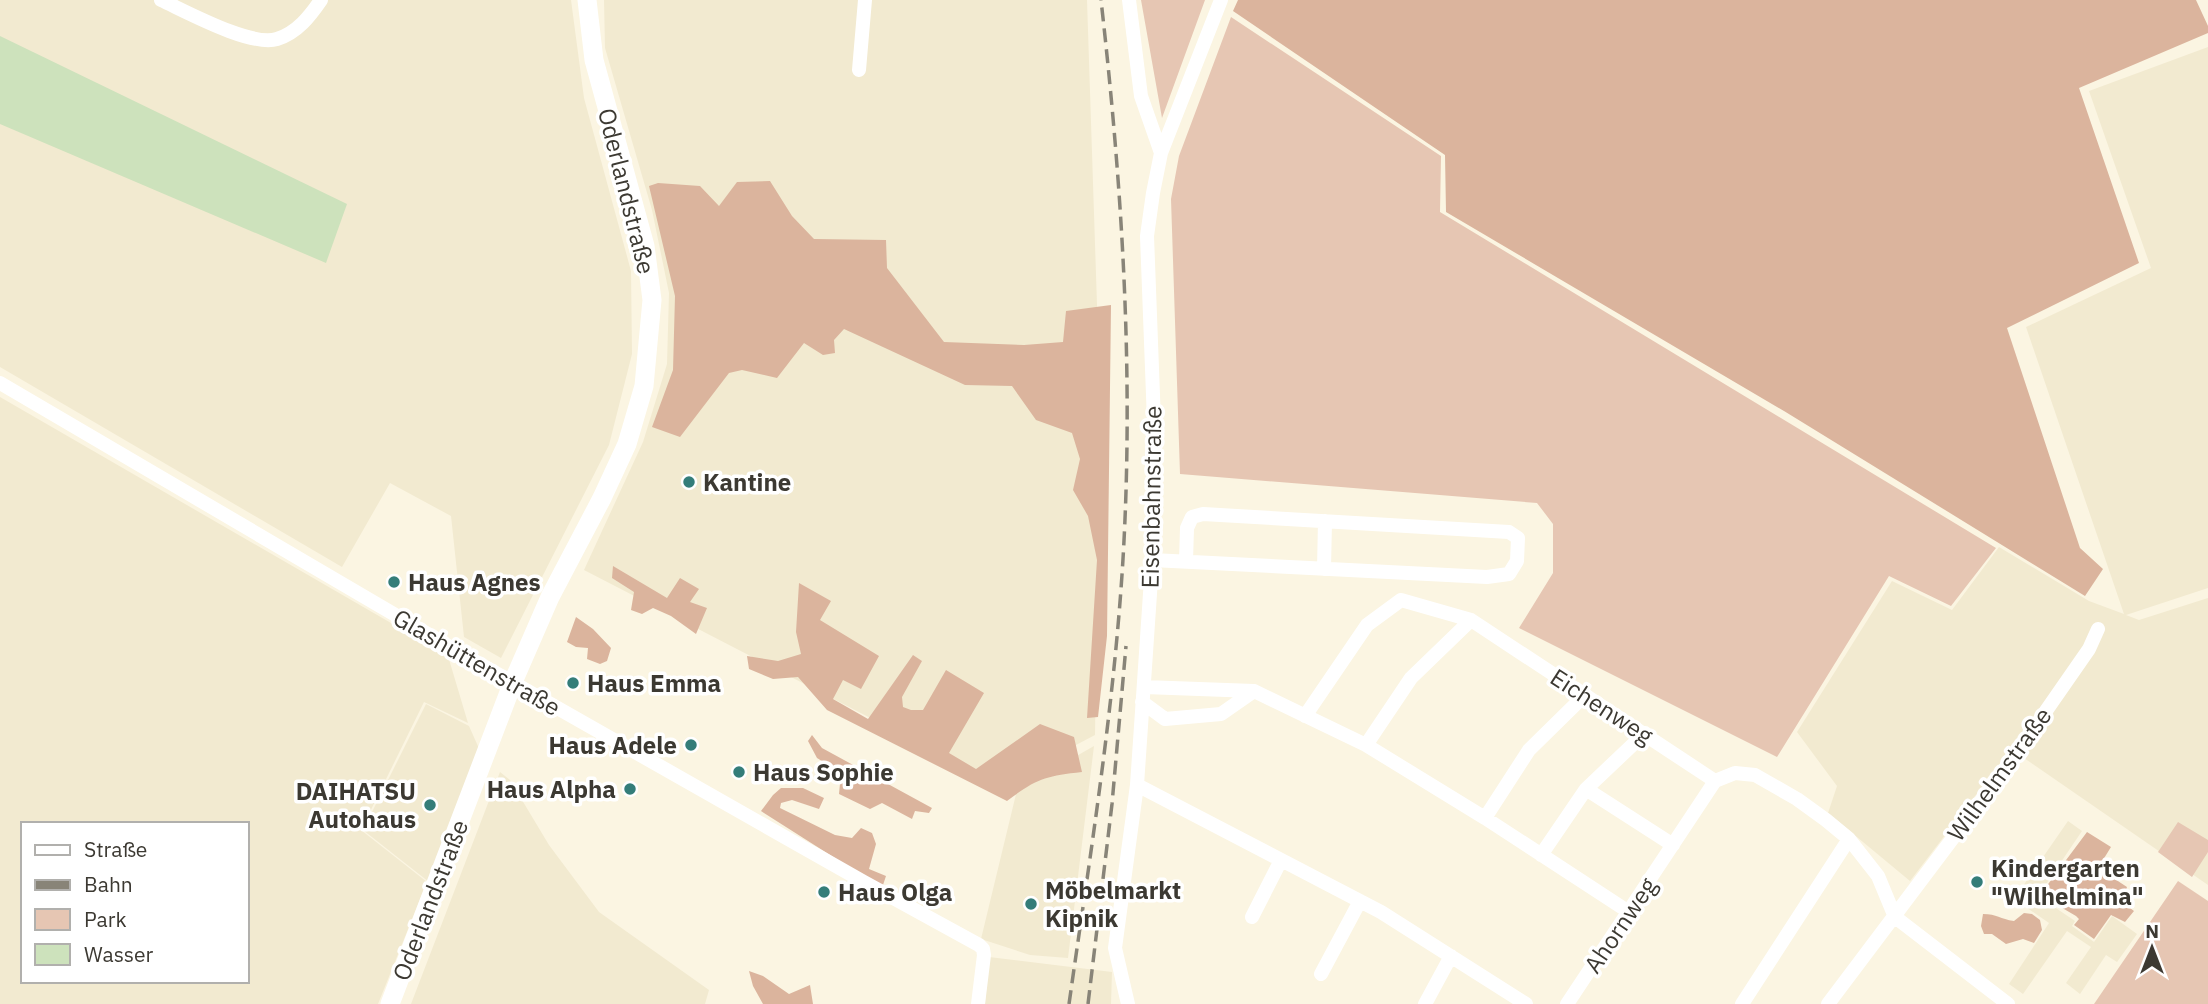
<svg xmlns="http://www.w3.org/2000/svg" width="2208" height="1004" font-family="'IBM Plex Sans',sans-serif">
  <style>
    .built { fill: #f2ead0; fill-rule: evenodd }
    .green { fill: #e6c6b3 }
    .forest { fill: #dbb49d }
    .water { fill: #cde2bc }
    .lines { fill: none; stroke-linecap: round; stroke-linejoin: round }
    .street { stroke: #fff; stroke-width: 14 }
    .secondary { stroke: #fff; stroke-width: 19 }
    .rail { stroke: #888478; stroke-width: 3.5; stroke-dasharray: 14 7; stroke-linecap: butt }
    .poi-dot { fill: #347d79; stroke: #fff; stroke-width: 2.5 }
    .labels { text-anchor: middle; dominant-baseline: central; stroke-width: 7; stroke-linejoin: round; paint-order: stroke }
    .street-label { font-size: 24px; fill: #3c3932; stroke: #fff }
    .poi-label { font-size: 24px; font-weight: bold; fill: #3c3932; stroke: #fff; text-anchor: start }
  </style>
  <rect width="100%" height="100%" fill="#fbf5e2"/>
  <!-- built -->
  <path class="built" d="M0 0H571L584 98 631 271 632 354 609 445 501 658 464 637 451 516 390 483 342 567 0 367Z
    M604 0H1087L1100 396 1095 735 1000 785 584 570 643 442 667 364 669 293 652 210 605 48Z
    M2208 47V588L2126 615 2139 620 2208 598V885L2011 749 1910 881 1828 813 1837 786 1797 732 1892 581 1952 610 1999 547 2089 601 2124 614 2026 327 2151 268 2089 91Z
    M0 397 448 656 468 723 424 702 361 830 427 882 378 1004H0ZM23 824H247V981H23Z
    M426 704 469 726 481 753 429 882 363 830Z
    M1094 746 1068 958 1030 955 981 939 1017 790Z
    M500 772 510 780 549 845 599 912 709 990 705 1004H411Z
    M2068 821 2082 831 2038 896 2075 921 2072 926 2094 942 2112 916 2137 934 2117 962 2106 955 2080 994 2066 983 2091 947 2067 931 2023 994 2009 984 2049 923 2014 899Z
    M989 957 1112 972 1111 1004H985Z"/>
  <!-- green -->
  <path class="green" d="M1141 0H1205L1162 118Z
    M1231 17 1441 156 1440 212 1996 548 1951 606 1889 576 1777 757 1519 628 1553 573V524L1537 503 1180 474 1171 199 1179 156Z
    M2178 822 2208 840V852L2192 877 2158 852Z
    M2178 881 2208 901V1004H2094Z"/>
  <!-- forest -->
  <path class="forest" d="M1238 0H2196L2208 26V33L2079 88 2139 263 2007 328 2080 548 2103 569 2085 596 1784 411 1446 212 1445 155 1233 11Z
    M770 181 792 216 814 239 886 240 887 268 944 342 1024 345 1063 342 1066 311 1111 305 1107 636 1098 717 1087 718 1097 560 1088 516 1073 490 1080 459 1072 433 1036 420 1012 386 965 385 844 329 834 340 835 353 823 355 804 343 777 378 742 370 729 373 680 437 652 427 673 370 675 296 649 186 658 183 700 186 719 206 737 182Z
    M613 566 667 598 680 578 699 589 690 602 707 608 696 634 671 616 653 608 642 614 631 610 634 592 612 578Z
    M799 583 831 601 820 620 879 656 861 689 843 680 833 699 868 719 913 655 922 661 902 697 903 707 911 710H923L946 670 984 693 949 753 976 769 1040 724 1074 737 1082 772C1045 776 1036 779 1007 801L827 710 798 677 773 679 749 669 747 656 778 661 801 654 796 632Z
    M576 617 593 629 611 648 607 661 600 664 587 659 588 648 576 647 567 642Z
    M812 735 822 748 932 808 929 813 915 811 912 819 882 803 870 809 839 794 841 773 817 758 808 741Z
    M781 788H803L824 798 819 809 792 800 781 803 780 808 835 835 852 838 861 828 872 833 876 844 869 869 886 876 882 888 761 811 773 795Z
    M2087 832 2111 847 2098 868 2127 887 2122 902 2134 911 2125 922 2111 915 2094 939 2074 925 2079 919 2076 916 2040 895Z
    M2024 913 2032 914 2040 920 2042 930 2034 943 2023 939 2006 944 1992 934H1984L1981 926 1983 914C1997 914 2000 919 2014 921Z
    M749 971 763 976 789 994 810 985 813 1004H763L753 986Z"/>
  <!-- water -->
  <path class="water" d="M0 36 347 204 326 263 0 124Z"/>
  <g class="lines">
    <!-- street -->
    <path class="street" d="M161 0C187 12 251 47 277 39 297 33 310 16 321 0
      M1129 0 1141 96 1161 153
      M859 70 865 0
      M0 383 450 647 864 882 979 945 983 949 984 955 978 1004
      M1152 560 1487 577 1509 574 1517 561 1518 538 1509 532 1203 514 1192 517 1187 528 1186 561
      M1324 569 1325 521
      M1144 687 1254 691 1366 745 1485 818 1629 912
      M1142 702 1165 719 1221 714 1254 691
      M1305 716 1367 625 1401 600 1471 620 1715 781
      M1366 745 1411 678 1471 620
      M1715 781 1735 773 1755 775 1797 799 1826 820 1849 839 1878 876 1895 917 2008 1004
      M1137 785 1381 912 1526 1004
      M1586 789 1673 845
      M1485 818 1529 750 1585 695
      M1541 855 1586 789 1645 733
      M1252 917 1281 860
      M1321 974 1360 901
      M1128 1004 1115 948 1137 785 1151 579 1155 448 1147 236 1153 193 1161 153 1221 0
      M1425 1004 1451 956
      M1567 1004 1715 781
      M1742 1004 1849 839
      M1828 1004 2014 757 2089 649 2098 629"/>
    <!-- secondary -->
    <path class="secondary" d="M390 1004 513 682 550 597 602 498 627 444 644 386 652 300 645 246 594 60 587 0"/>
    <!-- rail -->
    <path class="rail" d="M1069 1004C1090 856 1114 708 1123 559 1134 372 1122 185 1101 0
      M1088 1004 1112 804 1126 646"/>
  </g>
  <!-- markers -->
  <g class="poi-dot">
    <circle cx="689" cy="482" r="7"/>
    <circle cx="394" cy="582" r="7"/>
    <circle cx="573" cy="683" r="7"/>
    <circle cx="691" cy="745" r="7"/>
    <circle cx="739" cy="772" r="7"/>
    <circle cx="630" cy="789" r="7"/>
    <circle cx="430" cy="805" r="7"/>
    <circle cx="1977" cy="882" r="7"/>
    <circle cx="824" cy="892" r="7"/>
    <circle cx="1031" cy="904" r="7"/>
  </g>
  <g class="labels">
    <!-- street labels -->
    <g class="street-label">
      <text transform="translate(627 191) rotate(76)">Oderlandstraße</text>
      <text transform="translate(1151 497) rotate(-89)">Eisenbahnstraße</text>
      <text transform="translate(477 662) rotate(30)">Glashüttenstraße</text>
      <text transform="translate(1602 706) rotate(33)">Eichenweg</text>
      <text transform="translate(1999 774) rotate(-54)">Wilhelmstraße</text>
      <text transform="translate(430 900) rotate(-69)">Oderlandstraße</text>
      <text transform="translate(1620 925) rotate(-56)">Ahornweg</text>
    </g>
    <!-- poi labels -->
    <g class="poi-label">
      <text x="703" y="482">Kantine</text>
      <text x="408" y="582">Haus Agnes</text>
      <text x="587" y="683">Haus Emma</text>
      <text x="677" y="745" text-anchor="end">Haus Adele</text>
      <text x="753" y="772">Haus Sophie</text>
      <text x="616" y="789" text-anchor="end">Haus Alpha</text>
      <text x="416" y="791" text-anchor="end">DAIHATSU<tspan x="416" dy="28">Autohaus</tspan></text>
      <text x="1991" y="868">Kindergarten<tspan x="1991" dy="28">"Wilhelmina"</tspan></text>
      <text x="1045" y="890">Möbelmarkt<tspan x="1045" dy="28">Kipnik</tspan></text>
      <text x="838" y="892">Haus Olga</text>
    </g>
  </g>
  <!-- legend -->
  <rect x="21" y="822" width="228" height="161" fill="#ffffff" stroke="#b1b0ad" stroke-width="2"/>
  <rect x="35" y="845" width="35" height="10" fill="#ffffff" stroke="#b1b0ad" stroke-width="2"/>
  <text x="84" y="857" font-size="21" fill="#3c3932">Straße</text>
  <rect x="35" y="880" width="35" height="10" fill="#888478" stroke="#b1b0ad" stroke-width="2"/>
  <text x="84" y="892" font-size="21" fill="#3c3932">Bahn</text>
  <rect x="35" y="909" width="35" height="21" fill="#e6c6b3" stroke="#b1b0ad" stroke-width="2"/>
  <text x="84" y="927" font-size="21" fill="#3c3932">Park</text>
  <rect x="35" y="944" width="35" height="21" fill="#cde2bc" stroke="#b1b0ad" stroke-width="2"/>
  <text x="84" y="962" font-size="21" fill="#3c3932">Wasser</text>
  <!-- north arrow -->
  <g transform="translate(2152 948)" stroke="#ffffff" stroke-width="5" paint-order="stroke">
  <path d="M0-5L12 26L0 18L-12 26Z" fill="#3c3932"/>
  <text y="-10" font-size="19" font-weight="bold" text-anchor="middle" fill="#3c3932">N</text>
  </g>
</svg>
